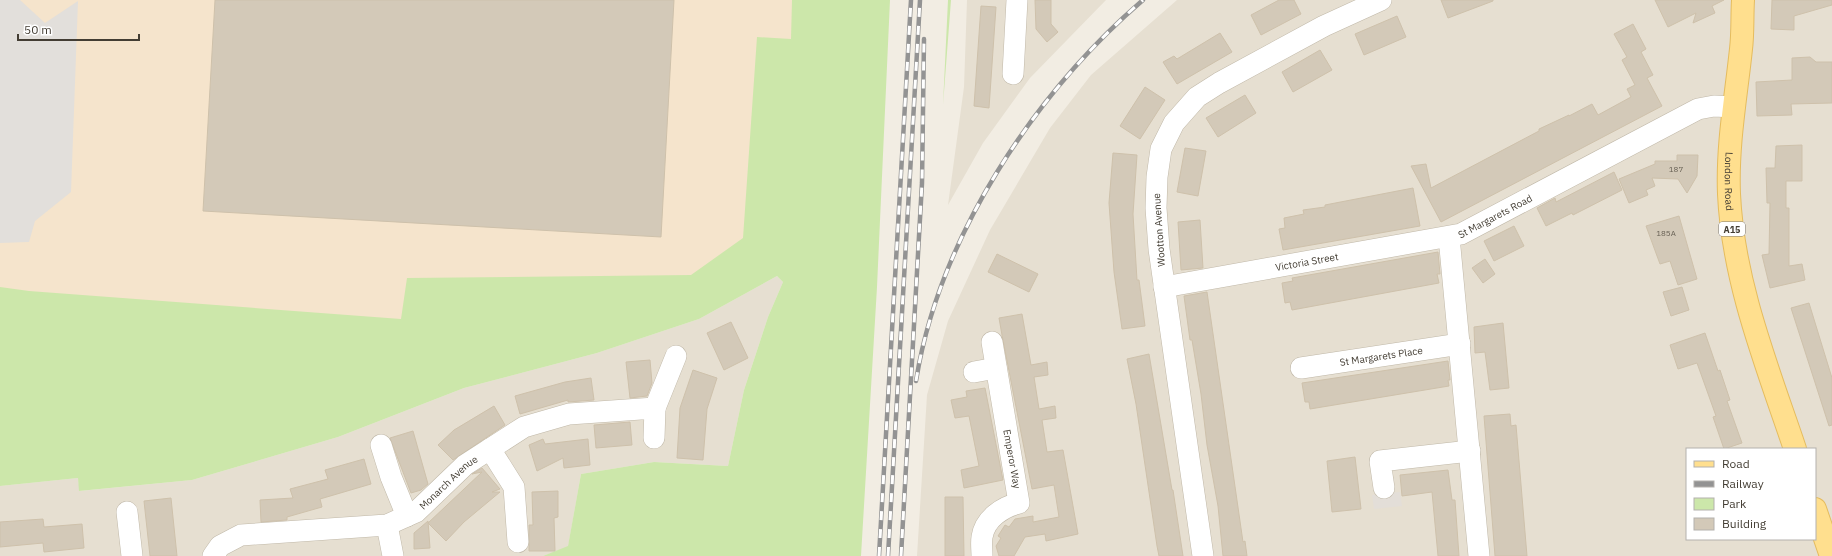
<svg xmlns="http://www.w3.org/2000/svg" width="1832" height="556" font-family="'IBM Plex Sans',sans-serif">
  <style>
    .residential { fill: #e6dfd1; fill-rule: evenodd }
    .commercial { fill: #f5e4cc }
    .industrial { fill: #e3ded8 }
    .green { fill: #cce7aa }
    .parking { fill: #e2dfdb }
    .building { fill: #d3c9b8; stroke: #cec1ab }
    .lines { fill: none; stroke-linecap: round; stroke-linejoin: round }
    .minor-casing { stroke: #c0b8a8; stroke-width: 22 }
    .major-casing { stroke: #e5bc5e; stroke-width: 24 }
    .minor { stroke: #fff; stroke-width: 21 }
    .major { stroke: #ffdf8e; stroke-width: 22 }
    .rail-casing { stroke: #939393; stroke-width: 4.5 }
    .rail { stroke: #fff; stroke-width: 3; stroke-dasharray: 9; stroke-linecap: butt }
    .labels { text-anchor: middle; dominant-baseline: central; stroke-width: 4; stroke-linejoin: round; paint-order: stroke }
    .number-label { font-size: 8px; fill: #676054 }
    .shield { fill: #fff; stroke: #7b7770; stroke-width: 1 }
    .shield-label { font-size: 9px; font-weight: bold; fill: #433d33 }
    .street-label { font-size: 10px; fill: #433d33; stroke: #fff }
  </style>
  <rect width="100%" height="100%" fill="#f2ede3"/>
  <!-- residential -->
  <path class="residential" d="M967 0H1106L1030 78 983 143 948 205 964 87Z
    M1177 0H1832V556H917L927 395 948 321 990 230 1050 128 1091 75ZM1687 449H1815V539H1687Z
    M777 276 783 282 768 317 744 390 728 466 654 462 581 474 568 547 543 556H0V486L78 478 80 491 192 480 338 437 464 388 597 353 699 319Z"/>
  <!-- commercial -->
  <path class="commercial" d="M0 0H830L744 280 0 405Z"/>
  <!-- industrial -->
  <path class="industrial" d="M1400 492 1402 506 1374 509 1372 495Z"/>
  <!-- green -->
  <path class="green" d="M792 0H890L877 287 861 556H543L568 546 581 474 654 462 728 466 744 390 768 317 783 282 777 276 699 319 597 353 464 388 338 437 192 480 79 491 78 478 0 486V287L29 291 401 319 407 278 691 275 743 238 757 37 791 39Z
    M948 0H951L943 105Z"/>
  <!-- parking -->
  <path class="parking" d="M0 0H20L45 23 78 1 71 192 35 221 29 242 0 243Z"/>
  <!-- building -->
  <path class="building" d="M215 0H674L661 237 203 211Z
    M1035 0H1051V24L1058 32 1047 42 1036 29Z
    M1279 0H1294L1301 14 1261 35 1251 15Z
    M1441 0H1493V1L1448 18Z
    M1655 0H1724L1712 6 1715 13 1693 23 1696 13 1668 27Z
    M1772 0H1832V5L1794 16V30L1771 29Z
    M981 6 996 7 989 108 974 106Z
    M1397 16 1406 37 1364 55 1355 34Z
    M1633 24 1646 49 1641 52 1653 75 1647 78 1662 106 1441 222 1411 166 1426 164 1431 188 1539 131V129L1569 115V116L1592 104 1598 115 1631 97 1627 89 1635 85 1622 60 1627 57 1614 34Z
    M1220 33 1232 52 1177 84 1163 62 1174 56 1177 59Z
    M1320 50 1332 70 1293 92 1282 72Z
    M1810 57 1816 62H1832V103L1791 104 1792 115 1757 116 1756 82 1792 80V58Z
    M1145 87 1165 100 1140 139 1120 126Z
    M1245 95 1256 113 1218 137 1206 118Z
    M1802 145V181H1786V208H1789V266L1802 264 1805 280 1770 288 1762 255 1769 254 1770 203H1767L1766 168H1775L1776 146Z
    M1185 148 1206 151 1198 196 1177 192Z
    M1113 153 1137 155 1133 214 1137 280H1139L1145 326 1122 329 1114 272 1109 203Z
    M1677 155H1698L1697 176 1687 193 1678 179 1652 178 1655 186 1646 190 1648 195 1629 203 1619 179 1655 164V161H1677Z
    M1614 172 1622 190 1573 215 1572 213 1546 226 1537 208 1555 198 1556 202Z
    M1413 188 1420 226 1283 250 1279 229 1285 228 1284 218 1304 214 1303 210 1325 207V205Z
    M1679 216 1697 279 1678 285 1670 261 1660 264 1646 226Z
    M1200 220 1203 268 1181 270 1178 222Z
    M1514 226 1524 246 1494 261 1484 241Z
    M1438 252 1440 274H1437L1439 283 1292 310 1290 302 1285 303 1282 283 1293 281 1292 278Z
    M997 254 1038 274 1029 292 988 272Z
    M1485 259 1495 274 1483 283 1472 268Z
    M1682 287 1689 310 1671 316 1663 292Z
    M1207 292 1243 542 1245 541 1247 556H1223L1218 506 1207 445 1201 394 1192 340H1190L1184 296Z
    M1809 303 1832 378V425L1829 426 1791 308Z
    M1022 314 1031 365 1047 362 1048 375 1034 377 1039 409 1055 406 1056 418 1042 420 1047 452 1063 450 1078 534 1046 541 1045 534 1025 537 1014 556H999L996 546 1001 538 998 536 1005 525 1009 527 1015 519 1033 516V522L1059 517 1054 485 1032 489 1002 335 999 318Z
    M731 322 748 358 724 370 707 333Z
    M1503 323 1509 388 1490 390 1485 352 1475 353 1474 327Z
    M1705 333 1718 371 1720 370 1730 400 1727 401 1742 443 1724 449 1713 417 1716 416 1697 363 1678 369 1670 345Z
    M1149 354 1172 490H1173L1183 556H1159L1157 546 1136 404 1127 359Z
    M650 360 652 383 647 396 630 398 626 362Z
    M1448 361 1450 380H1448L1449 386 1310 409 1309 402H1305L1302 383Z
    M693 370 717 378 707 409 703 460 677 458 680 408Z
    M591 378 594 400 568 402V400L520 414 515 396 565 382Z
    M985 388 1003 480 964 488 961 470 979 466 969 416 955 418 951 400 967 397 966 391Z
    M494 406 505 425 453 460 438 445 454 430Z
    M1510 414 1511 426 1516 425 1527 556H1495L1484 416Z
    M630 422 632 445 596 448 594 425Z
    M413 431 428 484 421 490 411 493 390 438Z
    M543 439 545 444 588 439 590 465 564 468 563 458 537 471 529 445Z
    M1355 457 1361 509 1332 512 1327 461Z
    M364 459 371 484 320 499 322 507 287 517V520L261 522 260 500 293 498 290 489 328 479 325 470Z
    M482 468 500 489 492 492H500L464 522 446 541 428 523 482 472 472 474Z
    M1448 470 1452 500H1455L1459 556H1438L1432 492 1402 496 1400 475Z
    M558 491V517L554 518 555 551H529V525H533L532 492Z
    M945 497H963L964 556H945Z
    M171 498 177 556H150L144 501Z
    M43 519 44 527 82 524 84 548 44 552 43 543 0 547V522Z
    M428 521 430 548 414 549V533Z"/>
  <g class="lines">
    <!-- minor casing -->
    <g class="minor-casing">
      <g id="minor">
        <path d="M1013 74 1017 0"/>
        <path d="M1449 237 1479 556"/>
        <path id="s1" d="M1164 287 1461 234 1698 109 1714 106 1734 107"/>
        <path id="s2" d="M1301 368 1460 344"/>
        <path d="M974 372 996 368"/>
        <path d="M655 408 676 356"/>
        <path d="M381 445 391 477 407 516"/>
        <path d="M490 449 514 487 518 542"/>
        <path d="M1384 488 1380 461 1470 451"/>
        <path d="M127 512 132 556"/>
        <path d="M387 525 393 556"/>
        <path id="s3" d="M213 556 220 546 241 535 387 525 416 512 465 465 524 427 569 414 655 408 654 438"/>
        <path d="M982 556C982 550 981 543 982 537 985 518 1003 507 1019 503L992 342"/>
        <path d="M1203 556 1159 249 1156 208 1157 177 1161 149 1174 123 1197 97 1219 83 1324 26 1381 0"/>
      </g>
    </g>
    <!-- major casing -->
    <g class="major-casing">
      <g id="major">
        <path id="s4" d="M1743 0C1742 16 1743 33 1741 49 1736 97 1727 145 1729 194 1733 282 1767 366 1795 449"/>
        <path d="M1815 509 1831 556"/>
      </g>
    </g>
    <!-- minor -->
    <use href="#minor" class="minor"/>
    <!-- major -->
    <use href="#major" class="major"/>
    <!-- rail casing -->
    <g class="rail-casing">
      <path id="rail" d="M916 381C939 237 1034 94 1143 0
        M879 556 911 0
        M888 556 920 0
        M901 556 922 183 924 39"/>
    </g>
    <!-- rail -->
    <use href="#rail" class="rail"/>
  </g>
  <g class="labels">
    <!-- number labels -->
    <g class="number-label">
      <text x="1676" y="169">187</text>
      <text x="1666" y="233">185A</text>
    </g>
    <!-- shield labels -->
    <rect class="shield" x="1719" y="222" width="26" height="14" rx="3"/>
    <g class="shield-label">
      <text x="1732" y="229">A15</text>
    </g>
    <!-- street labels -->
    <g class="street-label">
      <text stroke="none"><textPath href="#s4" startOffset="182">London Road</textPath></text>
      <text stroke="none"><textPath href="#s1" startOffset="340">St Margarets Road</textPath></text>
      <text transform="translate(1159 230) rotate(-94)">Wootton Avenue</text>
      <text stroke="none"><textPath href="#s1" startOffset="145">Victoria Street</textPath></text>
      <text stroke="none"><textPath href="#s2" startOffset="81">St Margarets Place</textPath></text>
      <text transform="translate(1012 459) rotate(80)">Emperor Way</text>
      <text stroke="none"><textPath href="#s3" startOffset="258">Monarch Avenue</textPath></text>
    </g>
  </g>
  <!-- legend -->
  <rect x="1686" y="448" width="130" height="92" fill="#ffffff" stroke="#b4b1ad"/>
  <rect x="1694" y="461" width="20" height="6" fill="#ffdf8e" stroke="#b4b1ad"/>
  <text x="1722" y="468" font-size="12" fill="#433d33">Road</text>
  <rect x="1694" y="481" width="20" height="6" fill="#939393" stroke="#b4b1ad"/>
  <text x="1722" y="488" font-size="12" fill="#433d33">Railway</text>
  <rect x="1694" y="498" width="20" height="12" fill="#cce7aa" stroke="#b4b1ad"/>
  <text x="1722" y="508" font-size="12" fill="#433d33">Park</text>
  <rect x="1694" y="518" width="20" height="12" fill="#d3c9b8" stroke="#b4b1ad"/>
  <text x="1722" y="528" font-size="12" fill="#433d33">Building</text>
  <!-- scale -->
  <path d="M18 34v6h121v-6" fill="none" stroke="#433d33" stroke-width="2"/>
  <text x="24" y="34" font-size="12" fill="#433d33" stroke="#ffffff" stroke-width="3" paint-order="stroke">50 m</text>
</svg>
